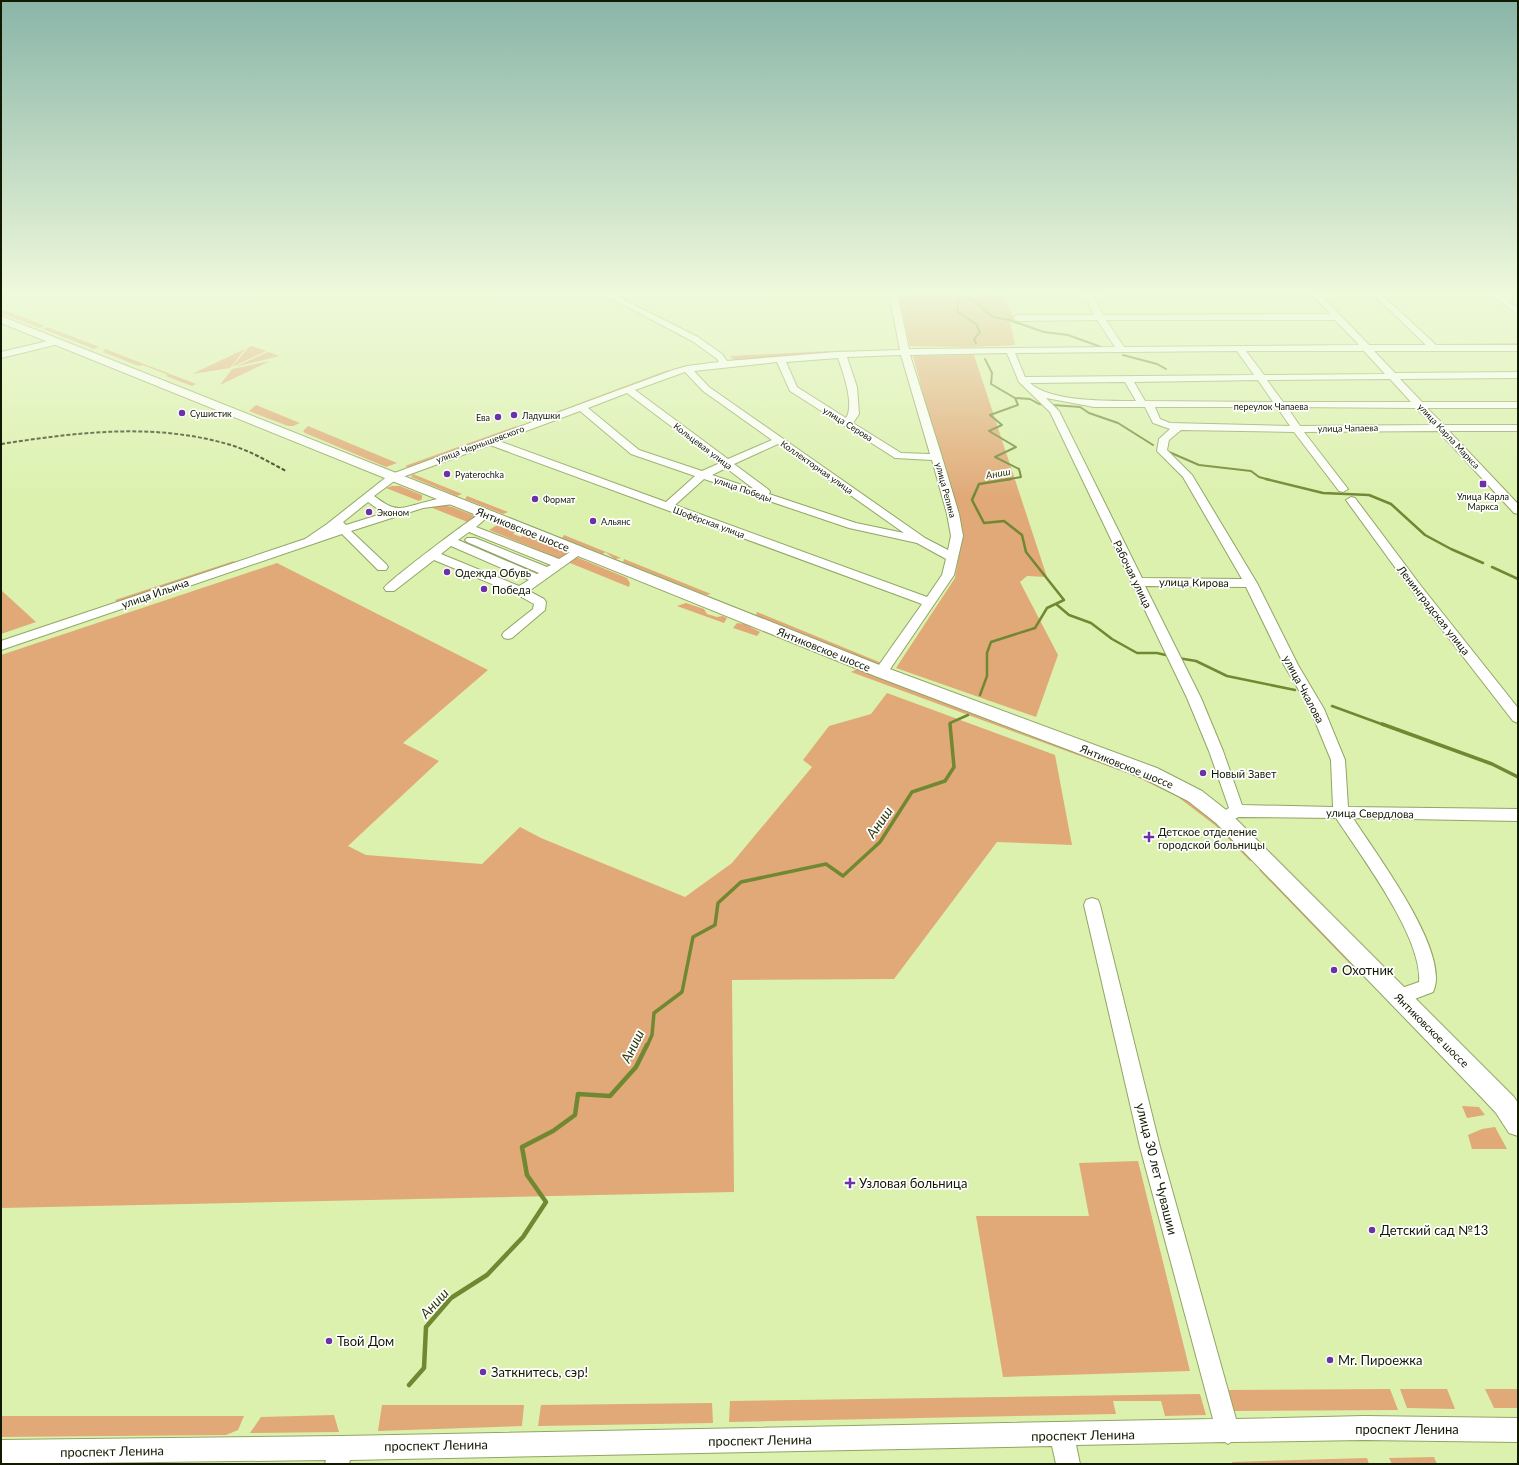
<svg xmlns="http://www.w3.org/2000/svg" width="1519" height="1465" font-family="Lato,sans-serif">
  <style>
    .green { fill: #e1a977 }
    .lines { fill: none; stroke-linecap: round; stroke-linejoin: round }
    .stream-far3 { stroke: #718833; stroke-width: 2 }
    .stream-far2 { stroke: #718833; stroke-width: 2.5 }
    .stream-far1 { stroke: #718833; stroke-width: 3.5 }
    .stream { stroke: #718833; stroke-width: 4.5 }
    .minor-casing { stroke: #91a564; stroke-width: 2 }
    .major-casing { stroke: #91a564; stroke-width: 2 }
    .minor { fill: #fff; fill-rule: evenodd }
    .major { fill: #fff; fill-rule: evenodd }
    .rail { stroke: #353e1f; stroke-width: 2; stroke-dasharray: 4 2; stroke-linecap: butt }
    .poi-dot { fill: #6c31a7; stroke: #fff; stroke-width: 1.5 }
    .labels { text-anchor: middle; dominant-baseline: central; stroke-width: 3.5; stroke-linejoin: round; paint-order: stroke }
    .far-street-label { font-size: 9px; fill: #121901; stroke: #fff }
    .far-poi-label { font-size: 9px; fill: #121901; stroke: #fff; text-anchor: start }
    .far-water-label { font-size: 10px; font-style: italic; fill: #2e3a0c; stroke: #fff }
    .street-label { font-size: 11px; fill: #121901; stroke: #fff }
    .poi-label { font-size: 11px; fill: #121901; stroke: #fff; text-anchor: start }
    .near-poi-label { font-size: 13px; fill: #121901; stroke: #fff; text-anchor: start }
    .near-street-label { font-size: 13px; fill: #121901; stroke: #fff }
    .near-water-label { font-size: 14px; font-style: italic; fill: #2e3a0c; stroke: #fff }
  </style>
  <rect width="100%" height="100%" fill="#dcf1ae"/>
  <!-- green -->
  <path class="green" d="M898 292H1003L1014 319 1010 321 1015 345 968 347 910 346Z
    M4 310 45 326 40 328 1 313V311Z
    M47 327 99 347 94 349 43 329Z
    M1518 343V345H1439L1436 344Z
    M252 346 266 351 232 367 248 348Z
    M105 349 196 384 192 386 166 376 168 375 143 365 139 366 103 352Z
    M245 349 230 368 192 374Z
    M830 351 831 354 735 361 730 356Z
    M268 352 280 356 235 367Z
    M974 355 1047 577 1027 576 1020 582 1058 655 1036 717 896 668 955 578 962 539 913 356Z
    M270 361 220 385 232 369Z
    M668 370 672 372 534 423 532 421Z
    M256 405 300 423 293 426H288L249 411Z
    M308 426 397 463 386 467 305 433 303 431Z
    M516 426 519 428 410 468 405 466Z
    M413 474 462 494 457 496 411 477Z
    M392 486H400L422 495V499L419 501 386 488Z
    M467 496 508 512 503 514 465 499Z
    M439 504 452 507 478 517 470 523 430 507Z
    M497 525 515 532 513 534 521 537 523 535 627 578 630 583 629 587 489 530Z
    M564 535 621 558 615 559 605 552 603 554 562 538Z
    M624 559 711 594 706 595 623 562Z
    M234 561 236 563 117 602 115 600Z
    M277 563 488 670 403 743 439 761 348 846 366 855 482 864 520 827 541 838 685 897 732 863 812 767 803 760 829 726 871 714 887 693 1055 755 1072 845 997 842 894 979 732 980 734 1192 1 1208V655Z
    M1 590 36 622 1 634Z
    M686 603 704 609 707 614 717 617 723 616 727 618 724 623 677 606Z
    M757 612 884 664 881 666 757 616 756 615Z
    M737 623 745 624 760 632 757 636 733 628Z
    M855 670H860L1142 775 1181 795 1220 826 1253 860 1250 861 1216 826 1178 797 1135 776 851 672Z
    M1263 868 1356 965 1352 966 1259 870Z
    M1462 1106 1479 1107 1485 1115 1467 1118Z
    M1495 1127 1507 1149H1472L1468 1135 1482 1129Z
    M1138 1161 1190 1371 1003 1377 976 1216H1089L1079 1163Z
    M1390 1389 1398 1410 1233 1411 1227 1390Z
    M1400 1389H1447L1455 1409 1407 1408Z
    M1485 1389H1518V1408H1494Z
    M1200 1394 1206 1415 1165 1416 1161 1401H1113L1116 1414 729 1422 730 1401Z
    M712 1403 713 1423 538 1426 541 1405Z
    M382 1405H524L522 1426 378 1431Z
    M334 1415 339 1432 250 1433 261 1417Z
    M1 1416H244L238 1430 226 1435 1 1437Z
    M1434 1457 1437 1464H1392L1389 1458Z
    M1367 1458 1369 1464H1233L1232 1462Z"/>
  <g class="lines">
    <!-- stream-far3 -->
    <path class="stream-far3" d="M965 292 968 298 957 301 958 312 976 324 980 332 974 339 976 343
      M968 298 974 301 993 317 1009 320 1044 332 1068 335 1104 348
      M1123 355 1157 364 1166 369
      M985 359 992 373 991 384 1015 398 1018 405 990 415 1002 425 989 431 1016 447 995 457 1019 469 1021 477 1005 480
      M1015 398 1030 399 1039 404 1080 407 1089 413 1118 423 1153 445
      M1169 452 1199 465 1251 471 1259 477 1270 480"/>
    <!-- stream-far2 -->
    <path class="stream-far2" d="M1266 479 1323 493 1369 495 1391 504 1425 535 1451 549 1483 563
      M1492 567 1518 579
      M1056 604 1069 615 1091 623 1112 639 1137 653H1157L1170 656
      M1178 658 1196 661 1227 676 1295 690
      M980 695 987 676V653L991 642 1035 628 1047 608 1064 600 1026 552 1022 535 1004 521 984 523 972 500 979 484 1011 479
      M1332 706 1384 725
      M950 725V723L968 715"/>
    <!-- stream-far1 -->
    <path class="stream-far1" d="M1382 724 1492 764 1518 777
      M647 1046 652 1035 654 1013 682 992 693 937 715 925 718 903 741 882 826 864 843 876 880 842 912 792 945 781 954 767 950 724"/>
    <!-- stream -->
    <path class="stream" d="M409 1385 424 1368 426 1327 451 1298 487 1275 523 1237 546 1202 527 1175 522 1147 553 1131 575 1115 578 1094 610 1096 636 1067 647 1045"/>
    <!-- minor casing -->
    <g class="minor-casing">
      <path id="minor" d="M599 292H608L698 337 722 354 727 361 836 352 900 350 889 292H897L909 349 1115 347 1097 320 1017 321 1013 318 1017 315H1094L1085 295H1003V292H1318L1369 345H1426L1371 292H1379L1436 345H1518V351H1374L1395 373 1518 372V378L1400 379 1422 402H1518V408H1427L1444 425H1518V431H1449L1518 504V514L1514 513 1438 431 1304 432 1348 489 1343 492 1339 491 1294 432 1181 430 1169 440 1167 450 1192 475 1257 583 1298 665 1324 709 1345 760 1348 807 1518 809V821L1353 818C1375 853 1452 953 1433 992L1399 1005 1393 1003 1390 997 1393 991 1419 982C1423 938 1361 856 1336 818L1239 817 1229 821 1224 819 1221 815 1224 811 1229 808 1209 751 1187 698 1050 412 1019 382 1007 353 910 355 942 457 959 514 963 536 954 575 886 675 881 676 876 675 874 672 922 604 490 445 397 479 374 496C381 501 391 509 400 508 412 508 450 491 458 501L453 504 423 508 351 531 386 564 388 567 386 570H378L342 534 1 650V641L305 539 327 524 389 475 673 370 687 366 719 362 716 358 692 341ZM1312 294 1330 314 1103 315 1093 295ZM1106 320H1335L1359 345 1124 347ZM1237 351 1254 375 1025 377 1015 353ZM1246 351H1364L1385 374 1264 375ZM901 355 930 454 901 453 853 423 859 414 857 387 847 357ZM838 358C843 372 855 405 846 418L797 387 786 362ZM777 362 790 391 895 458 932 460 947 514 951 536 948 550 925 538 709 387 694 371ZM685 372 703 391 772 440 728 459 635 390ZM1390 379 1411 402H1283L1267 380ZM1258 380 1273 402 1145 401 1134 382ZM1125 382 1136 401C1108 401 1050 402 1030 383ZM627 393 720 463 702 471 639 450 588 408ZM1046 398 1094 407H1145L1153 423 1170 429 1159 439 1157 451 1183 477 1242 579 1142 578 1059 411ZM1155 407H1277L1290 426 1170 423 1160 419ZM1287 407 1416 408 1433 425 1300 426ZM580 411 631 454 695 476 666 502 499 441ZM778 444 904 533 856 523 769 494 770 492 769 490 734 464ZM726 468 754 489 712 475ZM704 479 849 528 917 543 946 559 942 575 927 597 675 505ZM368 502 378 509 388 512 346 525 343 522ZM1145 586 1246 587 1284 665 1310 709 1331 760 1333 807 1242 805 1223 751 1201 698Z
        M1488 292H1497L1518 308V315Z
        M56 339 59 340 60 342 59 344 1 358V352Z
        M1351 497 1355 498 1421 586 1518 708V723L1513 721 1413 592 1346 500Z
        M485 511 491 514 476 527 559 559 575 549H583L585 551 529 591 544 599 546 602 545 610 512 638 508 639 504 638 502 635 504 632 533 609 534 604 516 594 434 560 394 591H386L384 588C388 581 479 512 485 511ZM469 532 551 565 547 567 475 538H467L465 540 467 542 539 573 537 574 458 540ZM451 546 529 580 519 586 441 554Z
        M1092 898 1098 900 1100 905 1160 1147 1236 1419 1364 1416 1518 1418V1442L1364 1440 1231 1442 1228 1444 1225 1442 1076 1445 1080 1464H1056L1052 1446 350 1460 349 1464H325L326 1460 1 1464V1440L341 1436 1213 1419 1140 1147 1084 905 1086 900Z"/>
    </g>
    <!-- major casing -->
    <g class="major-casing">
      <path id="major" d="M1 316 887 668 1157 768 1202 791 1230 813 1514 1097 1518 1103V1136L1509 1133 1496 1113 1482 1098 1216 823 1188 801 1143 778 875 676 1 323Z"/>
    </g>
    <!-- minor -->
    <use href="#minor" class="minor"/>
    <!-- major -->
    <use href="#major" class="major"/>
    <!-- rail -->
    <path class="rail" d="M1 444C79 432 157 422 234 446 252 452 269 462 286 471"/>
  </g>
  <!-- sky -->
  <linearGradient id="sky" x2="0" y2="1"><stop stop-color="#89b5a8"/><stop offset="0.59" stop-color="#eff9db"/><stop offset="1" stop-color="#eff9db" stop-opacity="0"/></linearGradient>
  <rect width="1519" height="497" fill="url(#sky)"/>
  <!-- markers -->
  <g class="poi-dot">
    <circle cx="182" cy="413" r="4"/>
    <circle cx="514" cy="415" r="4"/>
    <circle cx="498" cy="417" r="4"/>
    <circle cx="447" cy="474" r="4"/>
    <rect x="1479" y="480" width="8" height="8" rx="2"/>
    <circle cx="535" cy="499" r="4"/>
    <circle cx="369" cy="512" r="4"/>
    <circle cx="593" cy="521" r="4"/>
    <circle cx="447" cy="572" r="4"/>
    <circle cx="484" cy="589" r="4"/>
    <circle cx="1203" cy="773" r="4"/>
    <path d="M1147 831h4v4h4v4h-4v4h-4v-4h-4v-4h4z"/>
    <circle cx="1334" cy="970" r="4"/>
    <path d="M848 1177h4v4h4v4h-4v4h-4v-4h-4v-4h4z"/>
    <circle cx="1372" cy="1230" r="4"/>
    <circle cx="329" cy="1341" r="4"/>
    <circle cx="1330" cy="1360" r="4"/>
    <circle cx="483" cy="1372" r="4"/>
  </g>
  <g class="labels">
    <!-- far-street labels -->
    <g class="far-street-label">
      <text x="1271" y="406">переулок Чапаева</text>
      <text transform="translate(848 424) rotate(32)">улица Серова</text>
      <text transform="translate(1348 428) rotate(-1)">улица Чапаева</text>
      <text transform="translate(1449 436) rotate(47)">улица Карла Маркса</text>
      <text transform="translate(480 444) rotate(-20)">улица Чернышевского</text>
      <text transform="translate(703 446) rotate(37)">Кольцевая улица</text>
      <text transform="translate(817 467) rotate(35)">Коллекторная улица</text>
      <text transform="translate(743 489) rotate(19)">улица Победы</text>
      <text transform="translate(946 490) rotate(75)">улица Репина</text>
      <text transform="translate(709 522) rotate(20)">Шофёрская улица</text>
    </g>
    <!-- far-poi labels -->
    <g class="far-poi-label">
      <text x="190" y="413">Сушистик</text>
      <text x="522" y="415">Ладушки</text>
      <text x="490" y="417" text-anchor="end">Ева</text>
      <text x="455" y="474">Pyaterochka</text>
      <text x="1483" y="496" text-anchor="middle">Улица Карла<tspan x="1483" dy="10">Маркса</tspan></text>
      <text x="543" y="499">Формат</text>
      <text x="377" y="512">Эконом</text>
      <text x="601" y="521">Альянс</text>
    </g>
    <!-- far-water labels -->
    <g class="far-water-label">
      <text transform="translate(998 473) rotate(-10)">Аниш</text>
    </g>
    <!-- street labels -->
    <g class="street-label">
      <text transform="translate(523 529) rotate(22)">Янтиковское шоссе</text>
      <text transform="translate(1133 574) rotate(64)">Рабочая улица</text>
      <text transform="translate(1194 582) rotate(1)">улица Кирова</text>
      <text transform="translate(155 593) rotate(-19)">улица Ильича</text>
      <text transform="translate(1434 610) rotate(52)">Ленинградская улица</text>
      <text transform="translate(824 649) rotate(22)">Янтиковское шоссе</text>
      <text transform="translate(1304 689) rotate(62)">улица Чкалова</text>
      <text transform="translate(1127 766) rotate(22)">Янтиковское шоссе</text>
      <text transform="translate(1370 813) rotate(1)">улица Свердлова</text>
      <text transform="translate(1432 1030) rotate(45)">Янтиковское шоссе</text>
    </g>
    <!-- poi labels -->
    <g class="poi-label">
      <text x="455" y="572">Одежда Обувь</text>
      <text x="492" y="589">Победа</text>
      <text x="1211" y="773">Новый Завет</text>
      <text x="1158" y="831">Детское отделение<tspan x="1158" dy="13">городской больницы</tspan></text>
    </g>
    <!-- near-poi labels -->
    <g class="near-poi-label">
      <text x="1342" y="970">Охотник</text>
      <text x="859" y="1183">Узловая больница</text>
      <text x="1380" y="1230">Детский сад №13</text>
      <text x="337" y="1341">Твой Дом</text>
      <text x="1338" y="1360">Mr. Пироежка</text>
      <text x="491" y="1372">Заткнитесь, сэр!</text>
    </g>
    <!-- near-street labels -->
    <g class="near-street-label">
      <text transform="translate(1157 1169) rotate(76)">улица 30 лет Чувашии</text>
      <text x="1407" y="1429">проспект Ленина</text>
      <text transform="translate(1083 1435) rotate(-1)">проспект Ленина</text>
      <text transform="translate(760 1440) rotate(-1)">проспект Ленина</text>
      <text transform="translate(436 1445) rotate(-1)">проспект Ленина</text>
      <text transform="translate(112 1451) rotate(-1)">проспект Ленина</text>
    </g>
    <!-- near-water labels -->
    <g class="near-water-label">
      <text transform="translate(879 822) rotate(-55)">Аниш</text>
      <text transform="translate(632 1046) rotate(-64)">Аниш</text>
      <text transform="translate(434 1303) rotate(-47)">Аниш</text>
    </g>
  </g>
  <!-- border -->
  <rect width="1519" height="1465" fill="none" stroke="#121901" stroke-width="4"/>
</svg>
